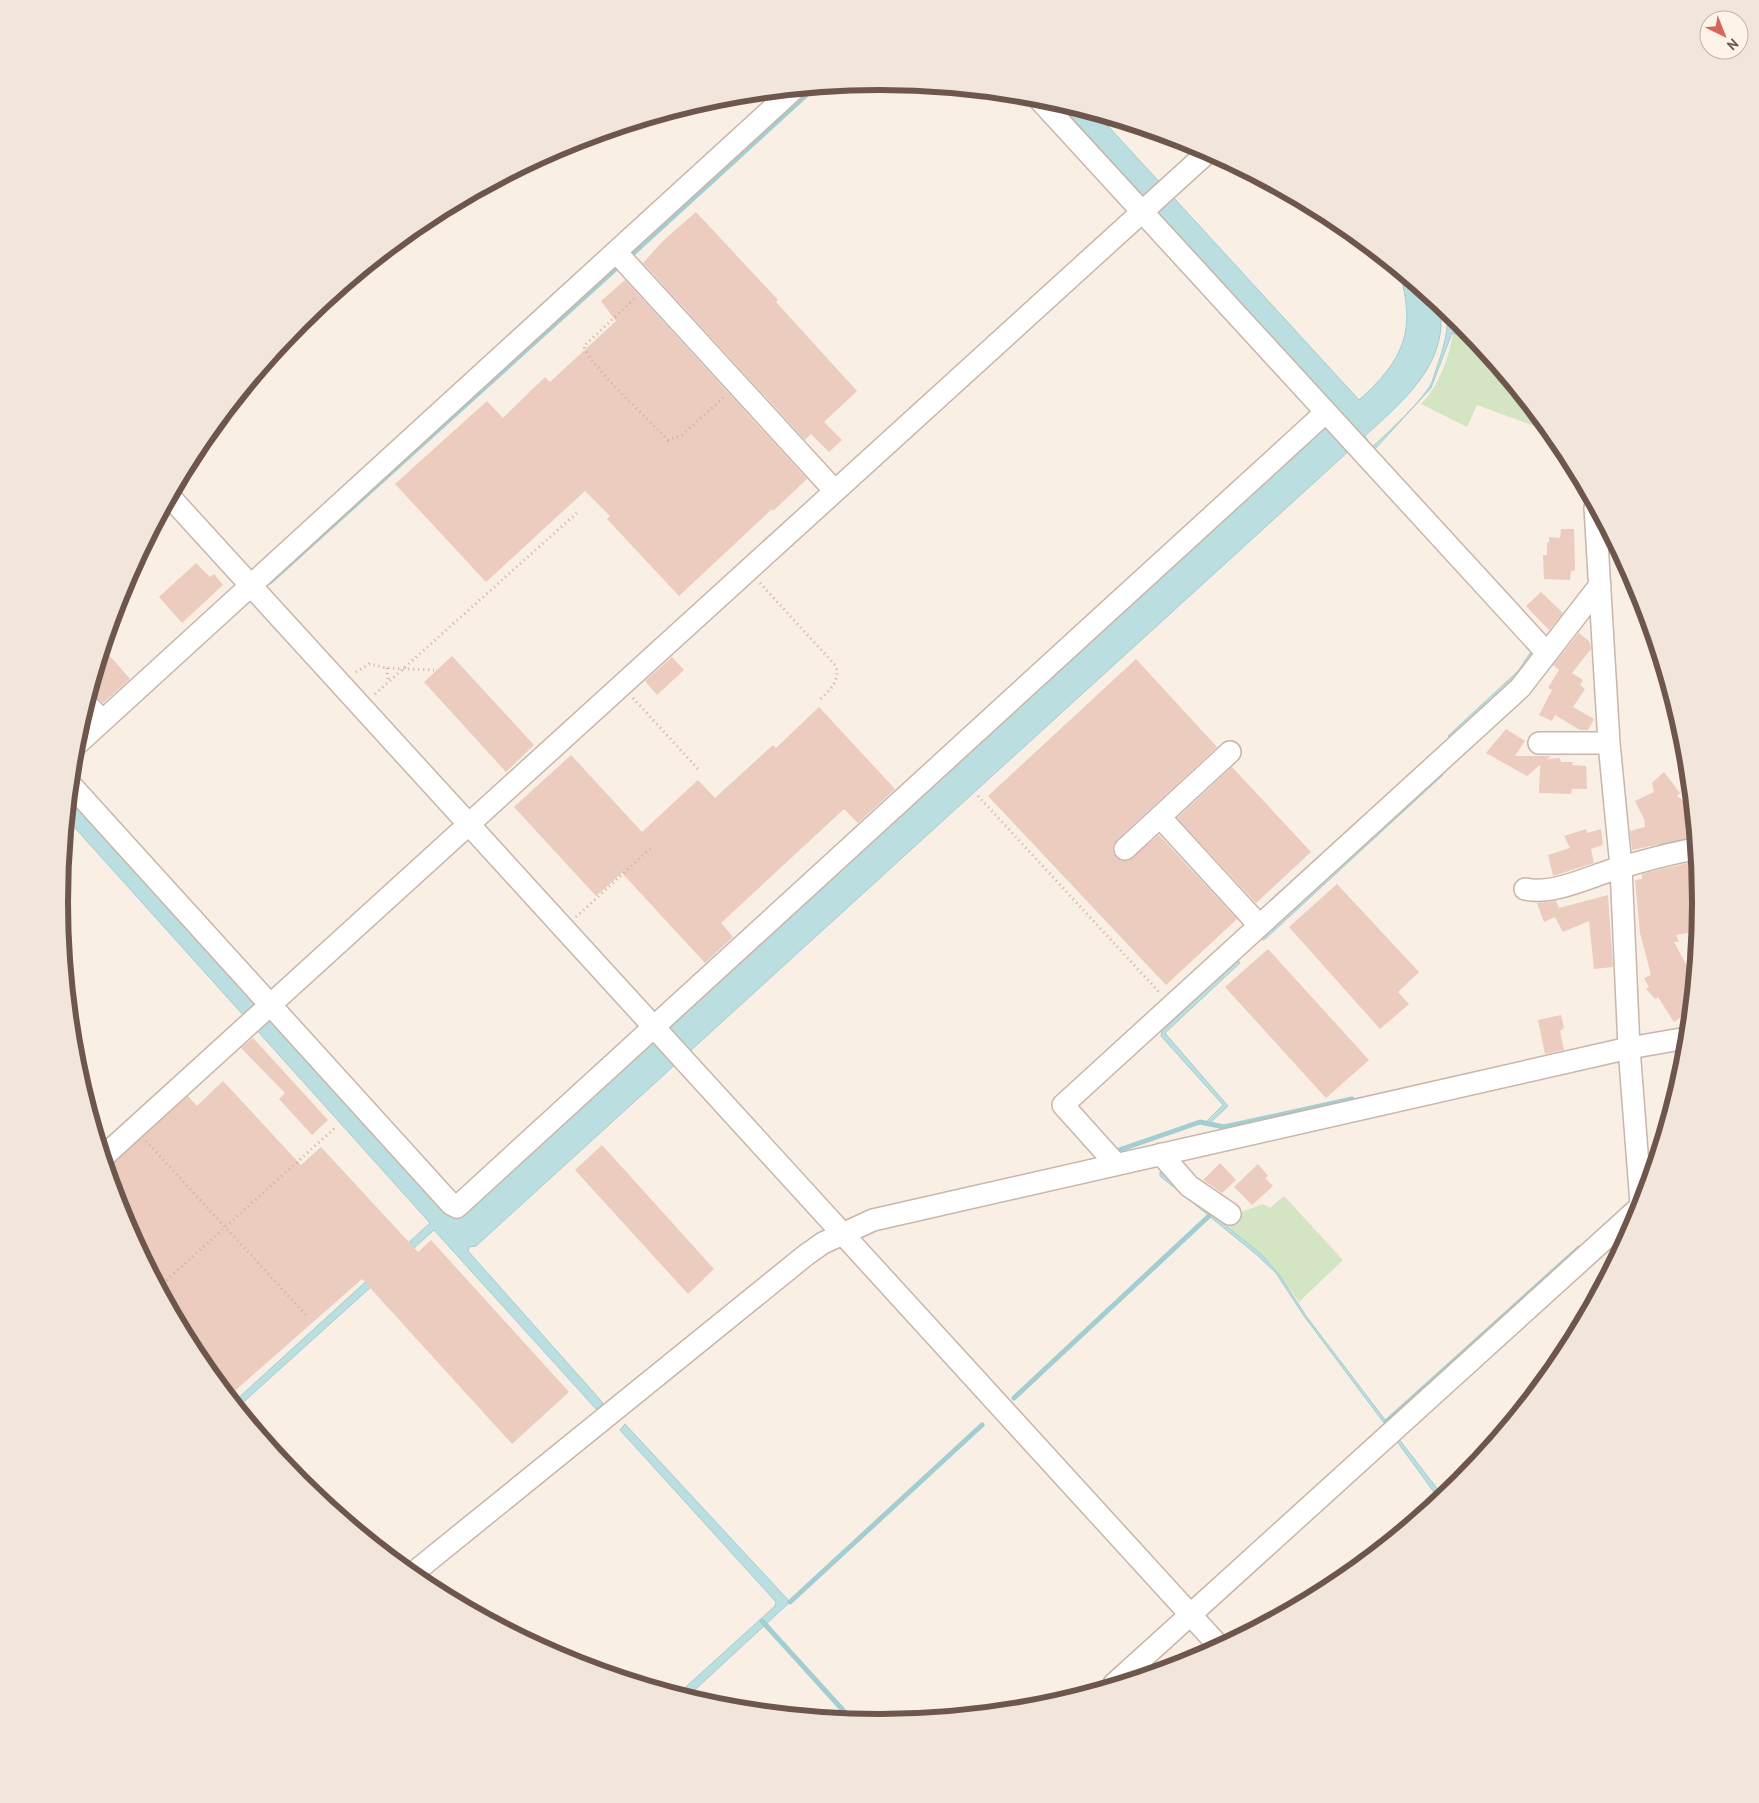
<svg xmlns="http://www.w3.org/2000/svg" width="1759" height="1803" font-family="'PT Sans',sans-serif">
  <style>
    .green { fill: #d4e5c4 }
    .water { fill: #bbdee0; stroke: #a2ced1 }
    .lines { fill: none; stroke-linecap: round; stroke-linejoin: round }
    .stream { stroke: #a2ced1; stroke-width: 5 }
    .building { fill: #ebccbe }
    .minor-casing { stroke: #c8b6ab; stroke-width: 24 }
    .path { stroke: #d0b0a2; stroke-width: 3; stroke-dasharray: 1 4; stroke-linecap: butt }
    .minor { stroke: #fff; stroke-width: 21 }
    .rim { fill: none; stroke: #6e564c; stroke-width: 6 }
  </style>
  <rect width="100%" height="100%" fill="#f9efe4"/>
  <!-- green -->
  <path class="green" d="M1455 317 1460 321 1551 432 1477 405 1467 427 1421 404C1442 383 1453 346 1455 317Z
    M1284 1196 1343 1260 1299 1302C1275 1266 1253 1247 1220 1220L1263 1204 1270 1208Z"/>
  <!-- water -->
  <path class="water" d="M1058 102 1097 114 1359 400C1404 360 1417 330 1399 271 1411 281 1428 291 1438 303 1442 309 1441 319 1441 325 1439 373 1397 406 1365 436L1372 447C1386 435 1426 397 1432 382 1440 357 1448 339 1448 312L1452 315 1453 330 1473 337 1476 341 1452 333 1431 388 1374 450 1547 637 1543 642 1362 439 476 1246 469 1247 468 1251 603 1403 596 1409 434 1230 238 1407 234 1402 430 1223 67 819 69 795 463 1215 1341 413Z
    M1530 653 1532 655 1519 673 1451 739 1448 736 1518 671Z
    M1440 774 1443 775 1264 940 1262 939Z
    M1238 960 1240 963 1165 1033 1228 1106 1209 1124 1206 1122 1223 1105 1161 1036 1162 1031Z
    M1160 1172 1262 1255 1281 1277 1306 1316 1389 1425 1387 1427 1304 1316 1276 1273 1257 1255 1160 1176Z
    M625 1424 790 1602 687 1697 678 1694 775 1606 776 1602 620 1430Z
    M1398 1438 1443 1496 1439 1499 1396 1440Z"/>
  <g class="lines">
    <!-- stream -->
    <path class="stream" d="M628 258 815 87
      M270 582 620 265
      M1661 846 1675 841H1685
      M1119 1150 1200 1122 1224 1127 1352 1099
      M1014 1398 1209 1216
      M1386 1422 1579 1248
      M790 1602 982 1425
      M762 1621 851 1719"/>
  </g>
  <!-- building -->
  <path class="building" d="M696 212 778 300 776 302 857 391 824 422 842 440 829 452 811 434 805 440 643 263 663 241Z
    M625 280 807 479 773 511 772 509 679 596 607 519 610 516 585 491 486 582 395 484 487 401 503 418 545 377 550 382 577 357 616 321 601 301Z
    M1561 529H1574L1575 570 1571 571 1570 580 1544 579 1543 555H1547V542L1549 543V537L1560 538Z
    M196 563 210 577 214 574 223 585 182 623 159 597Z
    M1541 592 1563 613 1549 630 1526 606Z
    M1579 633 1590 642 1591 649 1572 673 1583 680 1580 685 1585 689 1573 707 1594 719 1588 730H1580L1555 715 1552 721 1539 715 1552 690 1548 688 1559 670 1553 665Z
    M110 656 130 679 103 703 90 690 97 668Z
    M452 656 534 745 506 772 424 682Z
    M672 657 684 670 657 695 645 681Z
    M1136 659 1217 747 1117 840 1113 846V852L1121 861H1128L1159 835 1237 919 1166 985 988 796Z
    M819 707 895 789 858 823 844 809 721 923 733 937 705 963 622 873 596 896 514 807 571 755 642 832 698 780 715 798 773 745 776 748Z
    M1506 729 1525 741 1515 756H1551L1547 759 1560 758 1561 762H1573L1572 765 1586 766 1587 789H1572L1571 794 1539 793 1540 765 1527 776 1486 753Z
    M1232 767 1311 852 1256 903 1177 818Z
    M1664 772 1680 793 1677 796 1691 806 1694 837 1632 850 1630 831 1645 827 1644 819 1635 801 1654 792 1652 783Z
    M1586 829 1587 833 1601 829 1603 845 1591 849 1594 863 1553 876 1548 855 1570 848 1564 836Z
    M1696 861 1700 901 1698 927 1693 932 1676 935 1679 942H1674L1693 977 1688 1025 1681 1017 1674 1022 1658 997 1655 999 1646 989 1649 987 1644 978 1651 975 1640 933 1635 880 1642 879V874Z
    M1337 884 1419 972 1398 992 1409 1004 1380 1029 1289 927Z
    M1608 895 1613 967 1594 969 1589 921 1563 932 1555 917 1544 922 1537 903 1556 901 1559 908Z
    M1268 949 1369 1060 1326 1098 1225 987Z
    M1561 1015 1564 1028 1560 1031 1564 1050 1545 1054 1538 1020Z
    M253 1038 328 1120 312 1135 279 1099 285 1093 241 1048Z
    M223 1081 301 1165 321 1147 418 1252 431 1240 569 1392 512 1444 362 1279 229 1396 197 1357 121 1215 107 1169 188 1096 197 1106Z
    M602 1145 714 1269 688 1294 575 1170Z
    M1220 1163 1236 1180 1222 1193 1203 1180Z
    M1258 1164 1268 1176 1265 1178 1273 1186 1252 1205 1234 1187Z"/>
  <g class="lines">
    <!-- minor casing -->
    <g class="minor-casing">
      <path id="minor" d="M1036 96 1547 653
        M616 252 834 490
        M170 497 1219 1646
        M1595 508 1609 743 1621 867 1629 1048 1641 1204
        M86 703 102 721
        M1539 743H1609
        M74 747 794 89
        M70 784 451 1204 457 1207 1326 412
        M1160 817 1259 925
        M1125 849 1230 752
        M1525 889C1552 895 1587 878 1612 870 1639 862 1667 854 1695 849
        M1161 1154 1189 1186 1230 1214
        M103 1157 1209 151
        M1116 1164 1063 1105 1520 688 1600 585
        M412 1574 806 1255 823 1243 873 1220 1629 1048 1687 1038
        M1114 1684 1641 1206"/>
    </g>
    <!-- path -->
    <path class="path" d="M634 299 584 346C586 362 653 424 668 440L682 435 725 396
      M760 583 836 666C840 682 830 690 819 700
      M387 668 388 682
      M356 672 369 664 387 668 434 670
      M375 694 579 511
      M633 698 698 769
      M978 796 1159 992
      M576 917 653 846
      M146 1141 306 1315
      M159 1287 337 1126"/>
    <!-- minor -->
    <use href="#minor" class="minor"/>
  </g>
  <!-- crop -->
  <path d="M0 0H1759V1803H0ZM68 902a812 812 0 1 1 1624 0a812 812 0 1 1-1624 0Z" fill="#f2e6dc" fill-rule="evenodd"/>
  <path class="rim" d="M68 902a812 812 0 1 1 1624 0a812 812 0 1 1-1624 0Z"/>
  <!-- north arrow -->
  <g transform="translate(1724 35) rotate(137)"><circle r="24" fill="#fdf3e9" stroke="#c4b4aa"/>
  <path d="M0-4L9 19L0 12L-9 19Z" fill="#d66756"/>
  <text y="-8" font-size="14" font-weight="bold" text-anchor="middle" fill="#6e564c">N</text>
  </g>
</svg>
